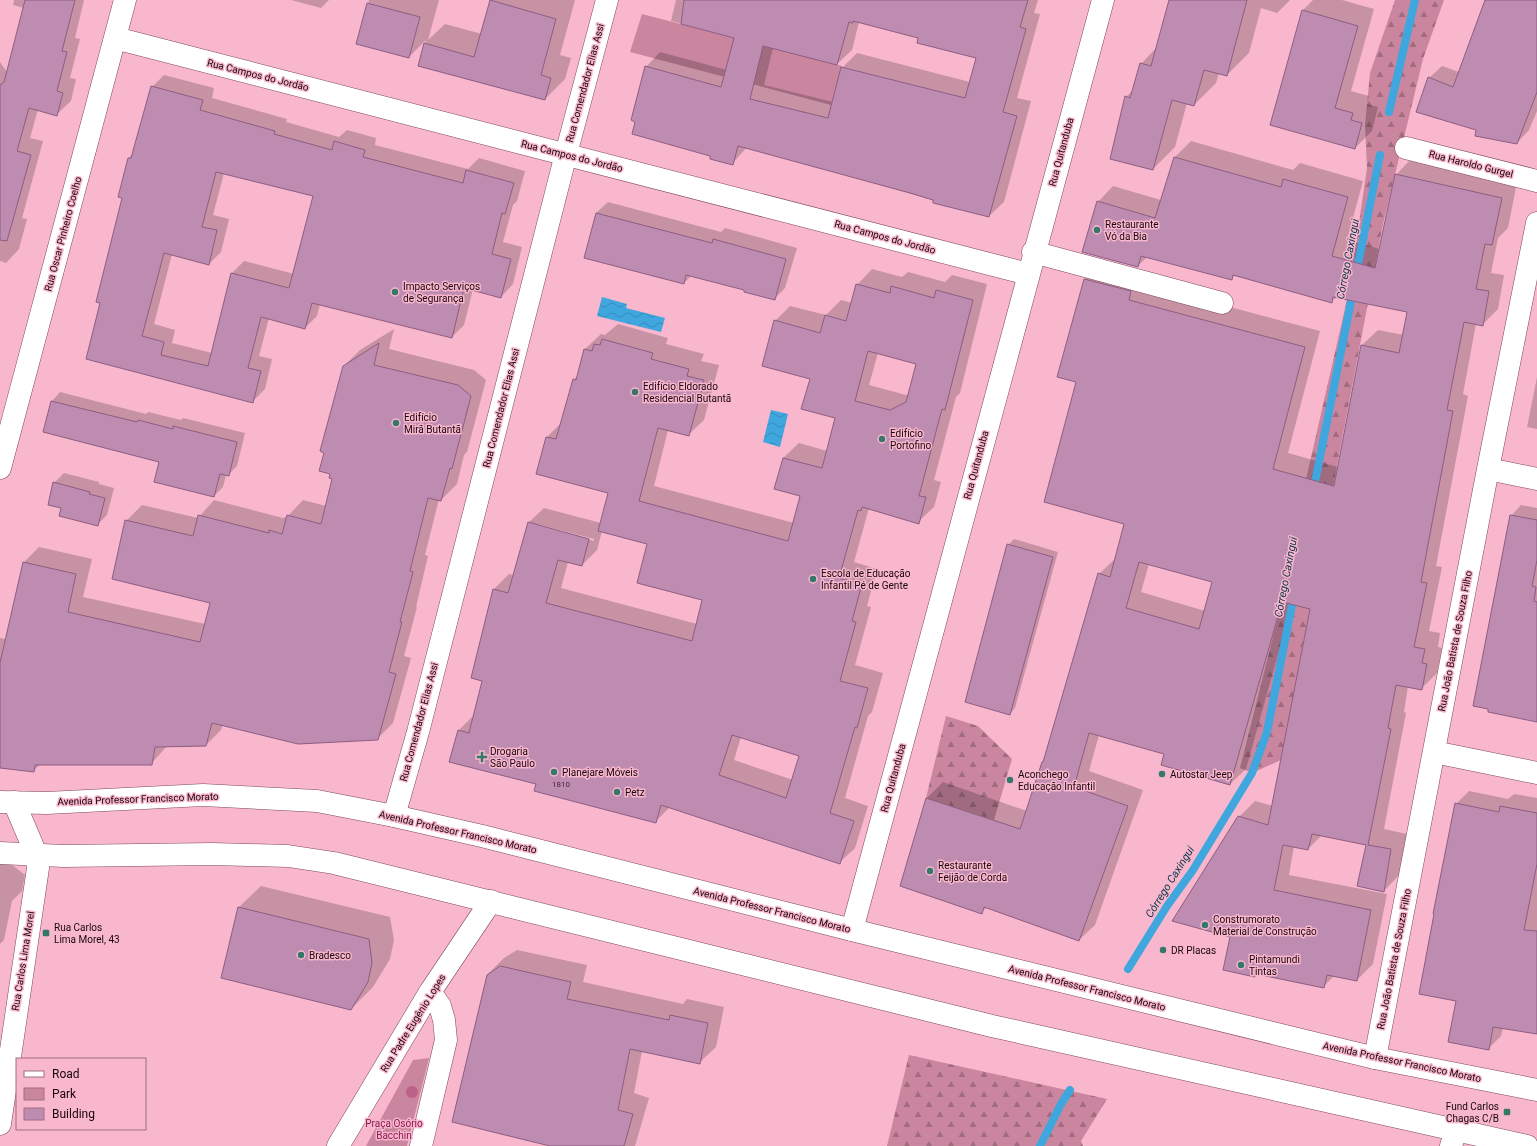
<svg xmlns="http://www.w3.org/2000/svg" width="1537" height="1146" font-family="Roboto,sans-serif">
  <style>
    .green { fill: #c9869e }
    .forest { fill: url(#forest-firs) }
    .water { fill: url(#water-waves) }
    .shadow { fill: #0003; fill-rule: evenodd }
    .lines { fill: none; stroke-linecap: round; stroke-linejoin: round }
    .stream { stroke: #3fa6de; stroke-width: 8 }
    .building { fill: #bf8cb1; stroke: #8d5d81; fill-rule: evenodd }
    .minor-casing { stroke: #7e485c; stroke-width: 23 }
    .highway-casing { stroke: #7e485c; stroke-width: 23 }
    .minor { stroke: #fff; stroke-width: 22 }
    .highway { stroke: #fff; stroke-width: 22 }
    .tree { fill: #bc6189 }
    .poi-dot { fill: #357768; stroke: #f8b7cd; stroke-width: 1.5 }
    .labels { text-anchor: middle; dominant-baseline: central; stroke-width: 3; stroke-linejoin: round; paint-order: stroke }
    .number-label { font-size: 8px; fill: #422736 }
    .street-label { font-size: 10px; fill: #19050d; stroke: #f8b7cd }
    .poi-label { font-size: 10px; fill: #19050d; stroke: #f8b7cd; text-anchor: start }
    .park-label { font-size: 10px; fill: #8a1a51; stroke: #f8b7cd }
    .water-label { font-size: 11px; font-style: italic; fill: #07354b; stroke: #f8b7cd }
  </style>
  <defs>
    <pattern id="forest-firs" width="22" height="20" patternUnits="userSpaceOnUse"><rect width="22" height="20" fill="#c9869e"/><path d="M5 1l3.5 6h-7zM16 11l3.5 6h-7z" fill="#a26c7f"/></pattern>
    <pattern id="water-waves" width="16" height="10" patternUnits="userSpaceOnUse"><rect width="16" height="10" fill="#3fa6de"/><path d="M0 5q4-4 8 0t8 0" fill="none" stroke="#378dbd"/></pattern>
  </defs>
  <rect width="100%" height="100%" fill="#f8b7cd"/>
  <!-- green -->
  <path class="green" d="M642 14 842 66 831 105 630 52Z
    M429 1058 407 1146H366L413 1060Z"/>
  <!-- forest -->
  <path class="forest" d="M1395 0H1444L1423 59 1383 224 1281 760 1252 773 1240 768 1282 601 1296 523 1349 291 1367 168 1365 125 1370 73Z
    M946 716 978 726 1012 759 994 820 926 798Z
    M909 1055 1107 1099 1081 1141 1083 1146H887Z"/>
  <!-- water -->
  <path class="water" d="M602 297 627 304 626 308 665 318 661 332 597 316Z
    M771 410 788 414 780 447 763 442Z"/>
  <!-- shadow -->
  <path class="shadow" d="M14 0H84L75 38 80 39 70 78 76 79 71 101 57 114 38 109 30 138 43 141 22 218 27 219 19 249 6 263 0 261V62L7 72 24 8 13 5Z
    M291 0H329L321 8Z
    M369 0H439L428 40 445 24 482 34 491 0H575L560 55 571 58 565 79 545 99 419 66 426 40 409 57 358 43Z
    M676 0H1038L1034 13 1040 14 1017 98 1031 101 1004 202 989 216 747 147 732 164 712 155 646 67 660 52 727 70 735 37 671 21ZM859 22 919 37 977 58 970 82 857 53 842 68 833 102 764 85 773 48 837 64 852 50Z
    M1170 0H1290L1277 13 1261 8 1249 53 1227 75 1219 73 1216 83 1194 105 1187 103 1175 147 1153 169 1126 97 1134 89 1141 64 1157 47Z
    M1313 0H1342L1374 9 1351 91 1369 96 1367 104 1378 107 1372 131 1355 148 1271 124 1303 10Z
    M1486 0H1537V111L1529 130 1517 143 1478 130 1429 78 1442 66 1459 72Z
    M164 75 214 88 212 98 287 119 286 122 339 137 347 130 376 138 375 145 468 169 479 158 525 171 517 201 513 205 503 242 522 247 513 284 501 297 473 289 464 325 452 337 320 304 317 316 305 328 269 318 259 356 272 359 265 389 253 401 87 359 123 198 129 158 133 154 152 87ZM224 173 314 196 294 274 244 261 232 273 212 353 172 343 175 330 154 324 172 254 209 264 221 252 229 219 213 215Z
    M1191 141 1293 170 1300 163 1363 181 1347 240 1380 249 1396 175 1411 159 1517 182 1508 228 1498 238 1491 273 1504 275 1498 309 1482 325 1476 324 1463 394 1468 396 1436 566 1442 567 1429 631 1440 633 1438 647 1442 648 1437 673 1421 689 1408 686 1404 712 1406 713 1384 829 1407 834 1399 875 1384 891 1367 844 1322 835 1308 849 1294 846 1289 875 1387 894 1373 964 1357 980 1335 975 1323 987 1258 973 1255 976 1232 937 1239 817 1255 801 1273 806 1311 608 1292 604 1246 769 1230 784 1165 754 1099 735 1089 771 1143 790 1095 925 1079 940 987 907 981 913 901 886 927 798 943 782 1027 811 1042 762 1045 759 1099 574 1116 558 1126 523 1077 382 1058 377 1085 279 1100 263 1144 284 1320 331 1288 453 1338 467 1362 345 1378 330 1404 335 1408 311 1337 296 1331 302 1235 275 1231 279 1148 256 1138 266 1098 202 1113 186 1161 200 1175 157ZM1149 564 1213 582 1205 611 1141 592Z
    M608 202 721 232 725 228 797 248 785 288 774 299 745 289 692 275 684 283 596 213Z
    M872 269 902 277 908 272 945 282 952 275 987 284 960 393 956 397 934 480 941 482 934 507 918 522 869 508 854 562 877 569 867 606 871 607 855 665 883 673 872 712 868 716 845 798 868 806 855 848 839 863 670 807 656 821 537 784 459 730 474 715 484 681 472 678 494 589 509 574 514 575 528 523 544 508 601 523 609 492 547 437 562 422 574 379 579 374 585 349 601 334 605 335 618 324 668 338 666 344 704 354 701 361 719 365 704 420 688 435 668 430 654 486 794 523 801 496 783 458 799 443 827 451 836 418 775 321 790 306 826 315 841 300 852 303 857 285ZM878 353 917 363 909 394 906 395 869 385ZM537 524 594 539V541L537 526ZM602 531 649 543 704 599 697 624 561 588 568 562 582 565 597 550ZM741 737 800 756 793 780 734 760Z
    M394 329 389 349 474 370 486 380 467 452 464 455 457 484 441 500 439 499 425 555 428 556 416 607H417L404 656 411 658 393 723 377 739 223 724 221 730 206 745 167 746 151 764H40L34 771 0 766V638L6 639 24 562 39 547 92 559 83 597 205 624 211 602 126 521 142 505 198 518 214 500 283 518 288 516 303 500 326 506 333 478 344 366 360 350Z
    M1537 377V429L1527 427Z
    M60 392 146 414 148 412 181 420 183 418 245 433 237 466 228 475H226L223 487 214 496 160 461 44 431 52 401Z
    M64 473 99 482V484L114 488 107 515 97 525 62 508 54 483Z
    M1521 505 1537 508V721L1511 516Z
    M1014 539 1058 552 1015 708 1010 714 1008 545Z
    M1469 791 1508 799 1514 794 1537 798V1033L1503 1028 1501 1036 1488 1049 1457 1000 1456 804Z
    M0 863 11 864 25 875 22 891 12 901 4 940 0 944Z
    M261 886 390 917 394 940 390 959 373 987 351 1009 239 907Z
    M517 950 587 965 583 982 683 1004 687 999 724 1007 716 1047 699 1063 642 1051 634 1093 649 1098 635 1146H555L487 975 504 958Z"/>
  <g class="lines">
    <!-- stream -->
    <path class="stream" d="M1389 112 1415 0
      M1356 274 1380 155
      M1313 492 1353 291
      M1128 969 1167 906 1193 870 1252 773 1267 732 1294 595
      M1040 1146 1061 1104 1070 1090"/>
  </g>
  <!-- building -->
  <path class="building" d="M25 0H75L62 51 67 52 57 91 63 93 57 116 29 108 17 151 31 155 7 241 0 240V85L4 82Z
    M490 0 556 19 541 75 551 78 545 100 418 66 424 43 474 57Z
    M684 0H1028L1020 27 1026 29 1003 112 1017 116 989 217 933 203V200L910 193 738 146 733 165 710 159V156L632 134 635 122 631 120 645 66 721 87 734 38 681 24ZM853 21 918 38 917 43 976 58 965 98 841 67 828 118 750 99 763 46 837 65 849 22 853 23Z
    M1169 0H1247L1227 76 1204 70 1194 106 1172 100 1153 170 1110 159 1125 96 1130 98 1140 63 1151 66Z
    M1485 0H1537V92L1517 144 1475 136 1476 130 1416 112 1428 77 1453 87Z
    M367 3 420 17 409 58 356 44Z
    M1302 10 1358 26 1335 108 1353 113 1351 120 1362 123 1355 149 1270 125Z
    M151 86 203 100 200 110 275 131 274 134 332 150 334 141 365 150 363 157 463 183 466 170 514 183 505 214 502 213 492 254 511 259 501 298 464 288 452 338 312 303 305 329 261 317 248 368 261 371 253 403 86 359 100 303 96 302 122 198 118 197 128 158H131ZM216 172 313 196 289 288 231 273 208 366 161 355 164 342 142 336 164 253 209 265 217 230 202 227Z
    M1174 157 1281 187 1283 179 1348 197 1332 256 1375 268 1395 174 1502 198 1492 245 1485 244 1476 289 1489 291 1483 326 1464 322 1447 410 1453 411 1421 582 1427 583 1414 647 1425 649 1422 663 1427 664 1422 690 1396 685 1388 728 1391 729 1368 845 1391 849 1384 892 1357 886 1366 845 1312 834 1308 850 1283 845 1274 890 1371 910 1357 981 1327 975 1324 988 1256 974 1255 977 1223 970 1230 937 1172 921 1238 816 1268 825 1310 609 1282 602 1230 785 1161 765 1164 754 1089 733 1074 787 1128 806 1079 941 984 907 982 914 900 886 926 798 1020 829 1042 762H1043L1098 573 1110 577 1124 524 1044 502 1076 382 1057 377 1084 279 1131 291 1129 300 1305 347 1273 469 1334 486 1361 345 1399 353 1407 312 1333 297 1332 303 1233 275 1232 280 1141 256 1138 267 1082 252 1097 201 1155 218ZM1139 562 1212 582 1199 629 1126 608Z
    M596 213 712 243 713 239 786 259 775 300 744 292V290L686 275 684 284 584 258Z
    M856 284 890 293 891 286 934 298 936 290 973 300 945 410 942 409 919 496 926 497 919 524 862 507 861 511 858 510 839 578 862 584 852 621 856 622 840 681 868 688 857 728 855 727 830 813 854 821 840 864 661 805 656 823 534 791 536 784 449 762 458 730 469 733 482 681 471 678 493 589 508 593 528 522 589 539 582 566 558 560 546 603 692 641 702 600 637 583 647 544 598 531 608 493 536 474 546 437 556 439 573 379 576 380 584 349 592 351 594 344 600 345 602 339 653 353 651 359 689 369 687 376 704 380 689 436 658 428 639 501 788 541 800 496 774 489 783 458 822 468 835 418 801 409 810 379 762 366 774 320 820 333 825 315 846 321ZM868 351 916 364 906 402 890 410 855 401ZM732 735 799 756 786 798 719 775Z
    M379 343 374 365 458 385 471 396 452 469 450 468 441 501 428 498 410 571 413 572 400 622H402L389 672 396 674 378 740 298 744 212 723 206 746 155 747 152 765H35L34 772 0 768V663L23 562 76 574 68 612 200 642 210 603 112 579 125 520 193 536 198 515 269 533V530L282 534 287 515 321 524 332 479 329 478 330 474 319 471 324 453 320 451 343 366Z
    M51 401 137 422 138 420 173 429V426L237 442 229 476 220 474 214 497 154 482 159 462 43 432Z
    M53 482 90 492 89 494 105 498 98 526 59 516 61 508 48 505Z
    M1510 515 1537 520V560L1532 586 1536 587 1534 601 1537 602V722L1488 712V709L1473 706Z
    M1007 544 1053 557 1010 715 965 702Z
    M1455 803 1499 812 1500 806 1537 813V864L1524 930 1537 931V1034L1493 1027 1489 1050 1448 1042 1456 1001 1419 994 1434 914H1433Z
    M238 907 369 939 372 963 368 982 351 1010 221 978Z
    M500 966 571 982 567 999 669 1020 670 1015 708 1023 700 1064 630 1049 618 1110 633 1114 624 1146H550L452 1122 487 975Z"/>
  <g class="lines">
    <!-- minor casing -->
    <g class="minor-casing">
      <path id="minor" d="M115 38 1028 274
        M1406 148 1537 181
        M1033 252 1222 303
        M0 468 125 0
        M1488 469 1537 479
        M1434 752 1537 773
        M394 816 418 732 566 154 607 0
        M852 930 1103 0
        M1375 1058 1488 469 1537 223
        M0 1124 38 868 36 854 14 802
        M338 1146 430 992 491 901
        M421 1146 446 1040 444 1020 440 1006 430 992
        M1451 1146 1456 1130"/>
    </g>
    <!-- highway casing -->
    <g class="highway-casing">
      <path id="highway" d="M0 802 47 803 203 795 317 801 394 816 482 836 852 930 1375 1058 1537 1090
        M0 853 63 856 213 854 288 856 334 863 992 1026 1527 1146"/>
    </g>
    <!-- minor -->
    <use href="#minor" class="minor"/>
    <!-- highway -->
    <use href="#highway" class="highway"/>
  </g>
  <!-- trees -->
  <circle class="tree" cx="412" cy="1092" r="6"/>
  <!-- markers -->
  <g class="poi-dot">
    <circle cx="1097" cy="230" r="4"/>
    <circle cx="395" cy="292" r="4"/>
    <circle cx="635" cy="392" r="4"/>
    <circle cx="396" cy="423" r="4"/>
    <circle cx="882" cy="439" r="4"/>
    <circle cx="813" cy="579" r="4"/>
    <path d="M480 751h4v4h4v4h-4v4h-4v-4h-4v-4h4z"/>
    <circle cx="554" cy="772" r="4"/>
    <circle cx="1162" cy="774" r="4"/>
    <circle cx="1010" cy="780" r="4"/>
    <circle cx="617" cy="792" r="4"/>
    <circle cx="930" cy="871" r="4"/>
    <circle cx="1205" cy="925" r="4"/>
    <rect x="42" y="929" width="8" height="8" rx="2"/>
    <circle cx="1163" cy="950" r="4"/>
    <circle cx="301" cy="955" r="4"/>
    <circle cx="1241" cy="965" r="4"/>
    <rect x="1503" y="1108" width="8" height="8" rx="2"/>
  </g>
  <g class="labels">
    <!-- number labels -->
    <g class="number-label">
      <text x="561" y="784">1810</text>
    </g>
    <!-- street labels -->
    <g class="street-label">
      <text transform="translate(258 75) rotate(14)">Rua Campos do Jordão</text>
      <text transform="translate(585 83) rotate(-75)">Rua Comendador Elias Assi</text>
      <text transform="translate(1061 152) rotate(-75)">Rua Quitanduba</text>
      <text transform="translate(572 156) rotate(14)">Rua Campos do Jordão</text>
      <text transform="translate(1471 164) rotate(14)">Rua Haroldo Gurgel</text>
      <text transform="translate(63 234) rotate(-75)">Rua Oscar Pinheiro Coelho</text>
      <text transform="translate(885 237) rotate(15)">Rua Campos do Jordão</text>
      <text transform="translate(501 408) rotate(-76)">Rua Comendador Elias Assi</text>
      <text transform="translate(976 465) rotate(-75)">Rua Quitanduba</text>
      <text transform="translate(1455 641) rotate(-79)">Rua João Batista de Souza Filho</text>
      <text transform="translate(419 722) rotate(-75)">Rua Comendador Elias Assi</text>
      <text transform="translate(893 778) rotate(-75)">Rua Quitanduba</text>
      <text transform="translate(138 799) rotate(-2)">Avenida Professor Francisco Morato</text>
      <text transform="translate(458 832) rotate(13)">Avenida Professor Francisco Morato</text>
      <text transform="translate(772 910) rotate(14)">Avenida Professor Francisco Morato</text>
      <text transform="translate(1394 959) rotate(-79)">Rua João Batista de Souza Filho</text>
      <text transform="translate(23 961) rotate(-81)">Rua Carlos Lima Morel</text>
      <text transform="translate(1087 988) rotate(14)">Avenida Professor Francisco Morato</text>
      <text transform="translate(413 1023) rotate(-58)">Rua Padre Eugênio Lopes</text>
      <text transform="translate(1402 1062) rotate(12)">Avenida Professor Francisco Morato</text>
    </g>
    <!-- poi labels -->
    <g class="poi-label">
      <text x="1105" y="224">Restaurante<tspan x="1105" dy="12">Vó da Bia</tspan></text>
      <text x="403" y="286">Impacto Serviços<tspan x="403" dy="12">de Segurança</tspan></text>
      <text x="643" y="386">Edifício Eldorado<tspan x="643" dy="12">Residencial Butantã</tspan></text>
      <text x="404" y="417">Edifício<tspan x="404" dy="12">Mirã Butantã</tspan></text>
      <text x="890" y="433">Edifício<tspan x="890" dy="12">Portofino</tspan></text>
      <text x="821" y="573">Escola de Educação<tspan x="821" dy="12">Infantil Pé de Gente</tspan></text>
      <text x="490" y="751">Drogaria<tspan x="490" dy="12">São Paulo</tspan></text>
      <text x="562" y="772">Planejare Móveis</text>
      <text x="1018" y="774">Aconchego<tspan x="1018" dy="12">Educação Infantil</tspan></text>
      <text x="1170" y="774">Autostar Jeep</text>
      <text x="625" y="792">Petz</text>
      <text x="938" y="865">Restaurante<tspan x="938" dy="12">Feijão de Corda</tspan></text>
      <text x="1213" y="919">Construmorato<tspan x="1213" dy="12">Material de Construção</tspan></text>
      <text x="54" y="927">Rua Carlos<tspan x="54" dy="12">Lima Morel, 43</tspan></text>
      <text x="1171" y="950">DR Placas</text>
      <text x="309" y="955">Bradesco</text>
      <text x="1249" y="959">Pintamundi<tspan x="1249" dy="12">Tintas</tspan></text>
      <text x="1499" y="1106" text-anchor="end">Fund Carlos<tspan x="1499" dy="12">Chagas C/B</tspan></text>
    </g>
    <!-- park labels -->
    <g class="park-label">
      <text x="394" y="1123">Praça Osório<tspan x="394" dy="12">Bacchin</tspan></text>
    </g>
    <!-- water labels -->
    <g class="water-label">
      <text transform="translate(1348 259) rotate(-79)">Córrego Caxingui</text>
      <text transform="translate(1286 577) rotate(-79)">Córrego Caxingui</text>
      <text transform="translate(1170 882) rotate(-58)">Córrego Caxingui</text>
    </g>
  </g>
  <!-- legend -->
  <rect x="16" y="1058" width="130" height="72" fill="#f8b7cd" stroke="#9f7080"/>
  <rect x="24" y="1071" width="20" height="6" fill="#ffffff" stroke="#9f7080"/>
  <text x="52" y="1078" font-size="12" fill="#19050d">Road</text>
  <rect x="24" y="1088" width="20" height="12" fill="#c9869e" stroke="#9f7080"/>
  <text x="52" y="1098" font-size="12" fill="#19050d">Park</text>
  <rect x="24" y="1108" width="20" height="12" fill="#bf8cb1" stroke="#9f7080"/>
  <text x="52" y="1118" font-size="12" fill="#19050d">Building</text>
</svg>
